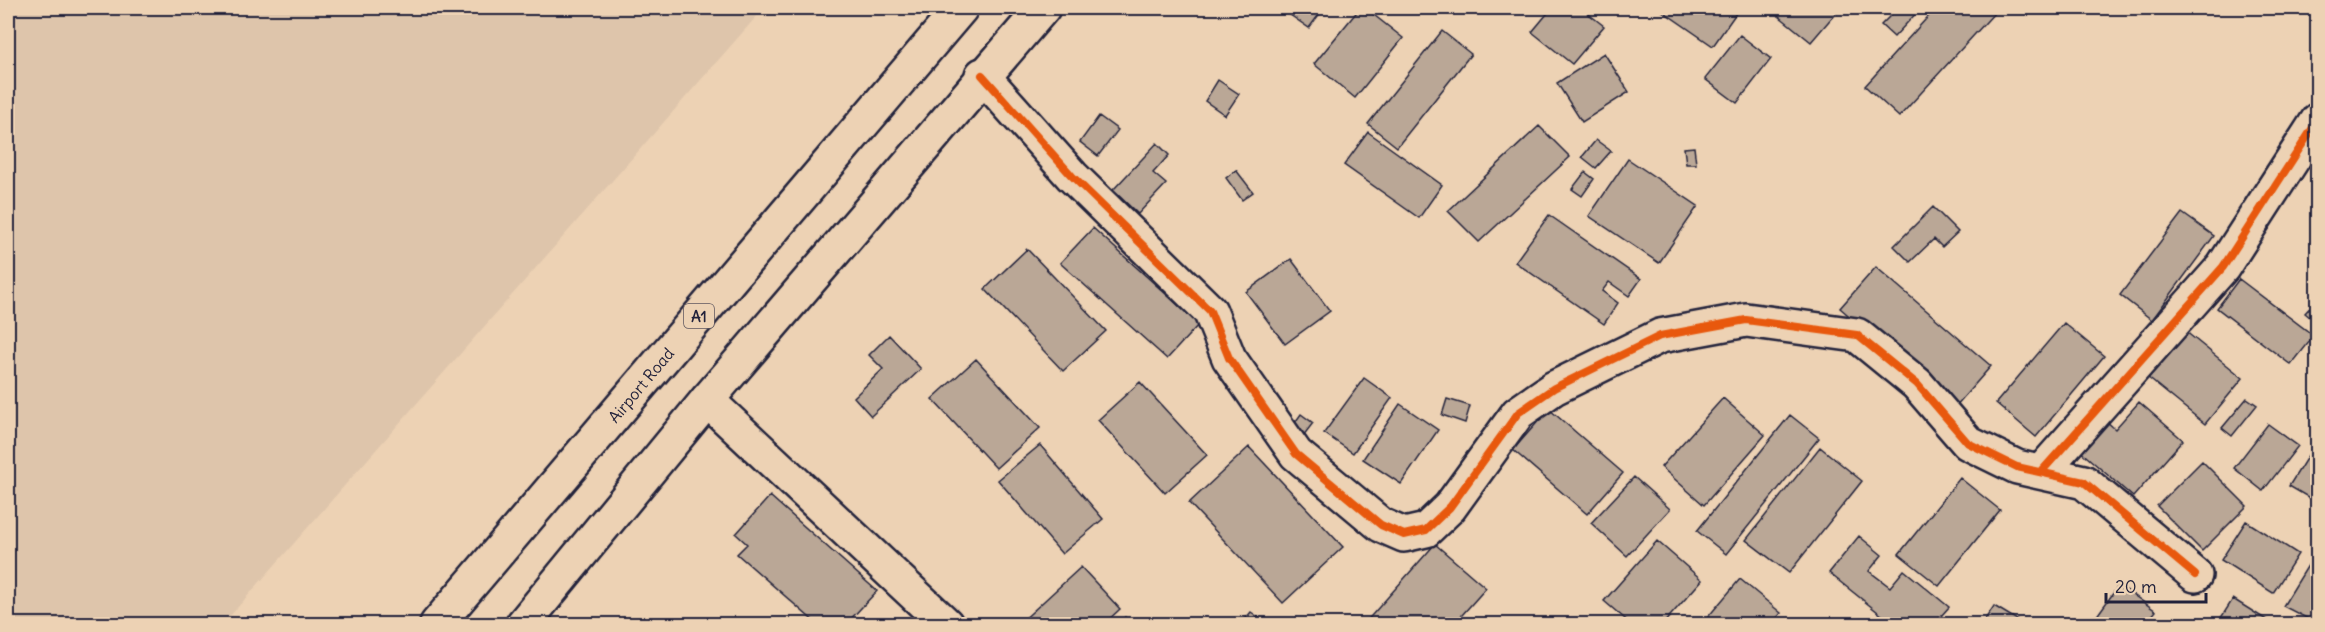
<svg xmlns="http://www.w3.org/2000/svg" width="2325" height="632" font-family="Delius,sans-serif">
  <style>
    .built { fill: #dec5ab }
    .building { fill: #baa796; stroke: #22223b; stroke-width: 1.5 }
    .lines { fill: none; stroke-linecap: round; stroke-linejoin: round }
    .minor-casing { stroke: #22223b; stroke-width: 38 }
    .highway-casing { stroke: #22223b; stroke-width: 38 }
    .minor { stroke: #edd2b4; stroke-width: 33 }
    .highway { stroke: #edd2b4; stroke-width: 33 }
    .cycleway-casing { stroke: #edd2b4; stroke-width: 11 }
    .cycleway { stroke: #e8590c; stroke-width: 8 }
    .labels { text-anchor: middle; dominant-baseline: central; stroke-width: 5; stroke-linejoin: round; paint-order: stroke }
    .shield { fill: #edd2b4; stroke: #5f575f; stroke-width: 1.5 }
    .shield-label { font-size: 15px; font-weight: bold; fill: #22223b }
    .street-label { font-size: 16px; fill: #22223b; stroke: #edd2b4 }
  </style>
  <rect width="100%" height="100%" fill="#edd2b4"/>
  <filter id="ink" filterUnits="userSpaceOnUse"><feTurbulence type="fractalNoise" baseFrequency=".0167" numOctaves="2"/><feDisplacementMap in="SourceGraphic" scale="12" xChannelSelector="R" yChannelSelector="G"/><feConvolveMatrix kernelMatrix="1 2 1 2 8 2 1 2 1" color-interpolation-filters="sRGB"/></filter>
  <g filter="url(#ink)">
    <!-- built -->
    <path class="built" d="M8 8H764L223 624H8Z"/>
    <!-- building -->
    <path class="building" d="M1280 8H1324L1309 28Z
      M1360 8H1365L1403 38 1355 98 1314 64Z
      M1552 8H1581L1604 26 1572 64 1532 32Z
      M1658 8H1737L1739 9 1713 46Z
      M1769 8H1840L1811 42Z
      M1898 8H1921L1894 37 1881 25Z
      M1936 8H1993L1997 10 1899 117 1865 86Z
      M1442 31 1471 54 1397 147 1368 124Z
      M1740 35 1771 59 1737 103 1705 79Z
      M1604 53 1629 92 1582 122 1557 83Z
      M1218 80 1239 94 1225 115 1205 101Z
      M1099 116 1118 130 1098 156 1080 142Z
      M1539 126 1570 157 1479 242 1448 211Z
      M1368 132 1442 185 1419 218 1344 165Z
      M1596 140 1611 151 1596 168 1582 157Z
      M1157 143 1169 155 1153 173 1166 184 1138 214 1113 190Z
      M1694 147 1696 164H1686L1684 148Z
      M1628 159 1698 206 1659 263 1589 216Z
      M1236 170 1253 192 1242 200 1226 178Z
      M1585 172 1594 179 1582 196 1572 189Z
      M1933 207 1958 232 1942 247 1934 239 1910 262 1894 246Z
      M2182 213 2214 236 2152 320 2120 295Z
      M1549 215 1641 279 1629 296 1609 282 1602 291 1618 303 1604 324 1515 262Z
      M1093 228 1199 324 1167 359 1060 263Z
      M1027 249 1106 331 1063 371 985 289Z
      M1291 259 1330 311 1285 344 1246 292Z
      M1876 267 1991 366 1955 407 1840 308Z
      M2239 279 2314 336 2291 365 2217 308Z
      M2318 299V324L2305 313Z
      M2064 323 2104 356 2036 437 1996 403Z
      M2185 331 2243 378 2205 424 2147 377Z
      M889 335 921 369 871 416 854 397 883 369 869 355Z
      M976 359 1040 428 996 468 932 399Z
      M1364 378 1392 398 1353 453 1324 433Z
      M1140 382 1207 455 1165 493 1098 420Z
      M1723 398 1765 435 1704 505 1661 467Z
      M2247 398 2257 405 2232 436 2222 428Z
      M1447 399 1470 406 1465 423 1442 415Z
      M2139 402 2183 440 2133 497 2079 450 2105 420 2115 429Z
      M1400 404 1438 430 1401 484 1363 459Z
      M1549 409 1623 473 1587 514 1513 450Z
      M1301 414 1313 423 1303 436 1291 428Z
      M1790 415 1819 438 1726 554 1697 531Z
      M2268 424 2298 446 2263 491 2234 468Z
      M1040 445 1103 519 1062 554 998 480Z
      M1249 447 1343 547 1283 603 1189 503Z
      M1820 447 1862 481 1789 573 1746 540Z
      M2312 449 2318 452V503L2289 486Z
      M2202 461 2247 506 2202 551 2157 506Z
      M1634 477 1670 509 1627 556 1591 523Z
      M1960 478 2000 510 1939 586 1899 554Z
      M770 496 877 591 846 624H817L737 554 747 544 736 534Z
      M2246 521 2298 554 2273 593 2221 560Z
      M1859 536 1882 555 1869 571 1890 587 1904 570 1949 607 1934 624H1893L1829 573Z
      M1657 541 1702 580 1663 624H1631L1604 601Z
      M1435 544 1486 588 1454 624H1364Z
      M2310 562 2318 567V624L2283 606Z
      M1081 567 1120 609 1104 624H1019Z
      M1740 579 1781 613 1772 624H1702Z
      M2119 585 2156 611 2145 624H2091Z
      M2233 599 2273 624H2217Z
      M1994 606 2024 624H1982Z
      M1251 612 1268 624H1241Z
      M1125 617 1133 624H1118Z"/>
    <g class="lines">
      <!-- minor casing -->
      <g class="minor-casing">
        <path id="minor" d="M982 75 1072 176 1210 311 1229 358 1296 454 1381 525 1404 535 1426 530 1450 507 1518 413 1554 388 1660 336 1746 320 1857 335 1917 384 1968 443 2017 467 2084 482 2195 575
          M707 400 946 624
          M2041 472 2223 267 2318 120"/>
      </g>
      <!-- highway casing -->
      <g class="highway-casing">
        <path id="highway" d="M437 624 961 8
          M523 624 707 400 1043 8"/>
      </g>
      <!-- minor -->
      <use href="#minor" class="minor"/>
      <!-- highway -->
      <use href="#highway" class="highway"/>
      <!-- cycleway casing -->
      <g class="cycleway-casing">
        <path id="cycleway" d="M982 75 1072 176 1210 311 1229 358 1296 454 1381 525 1404 535 1426 530 1450 507 1518 413 1554 388 1660 336 1746 320 1857 335 1917 384 1968 443 2017 467 2084 482 2195 575
          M2041 472 2223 267 2318 120"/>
      </g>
      <!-- cycleway -->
      <use href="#cycleway" class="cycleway"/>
    </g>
  </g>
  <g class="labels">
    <!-- shield labels -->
    <rect class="shield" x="684" y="304" width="30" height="24" rx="4.5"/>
    <g class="shield-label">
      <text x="699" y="316">A1</text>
    </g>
    <!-- street labels -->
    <g class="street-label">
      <text transform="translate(641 385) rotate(-50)">Airport Road</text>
    </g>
  </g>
  <!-- margin -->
  <rect width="2325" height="632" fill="none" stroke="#edd2b4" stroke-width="30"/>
  <rect x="15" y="15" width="2295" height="602" fill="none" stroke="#22223b" stroke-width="2" filter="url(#ink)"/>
  <!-- scale -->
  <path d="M2106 593v9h100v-9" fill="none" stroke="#22223b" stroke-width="3"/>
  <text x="2115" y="593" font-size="18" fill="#22223b" stroke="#edd2b4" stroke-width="4.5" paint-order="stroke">20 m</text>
</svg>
